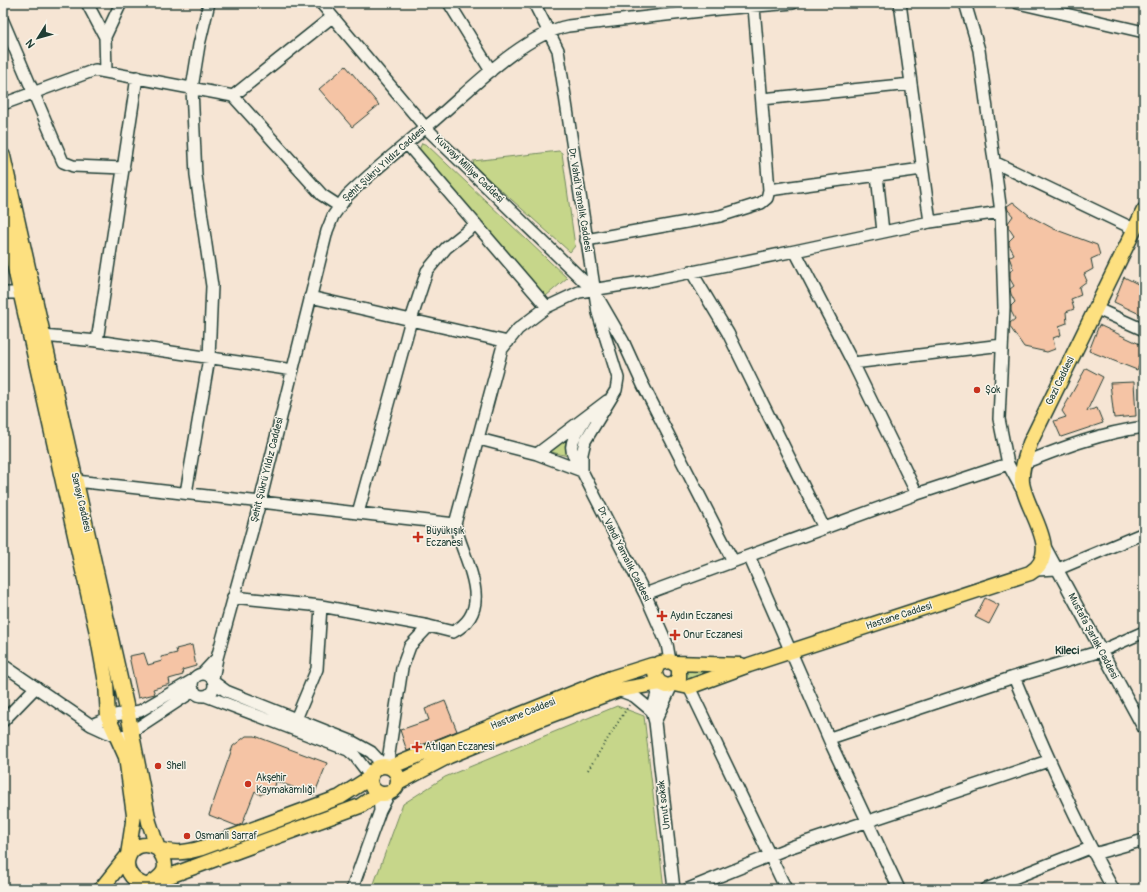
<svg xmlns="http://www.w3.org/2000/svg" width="1147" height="892" font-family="Pangolin,sans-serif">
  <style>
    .green { fill: #c6d68a; stroke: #728a5f }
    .building { fill: #f5c4a5; stroke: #1f3d34 }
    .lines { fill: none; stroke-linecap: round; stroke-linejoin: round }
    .minor-casing { stroke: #1f3d34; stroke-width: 14 }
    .major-casing { stroke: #1f3d34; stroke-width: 17 }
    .path { stroke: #1f3d34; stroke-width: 2; stroke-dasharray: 1 3; stroke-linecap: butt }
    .minor { stroke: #f7f3e8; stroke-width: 11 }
    .major { stroke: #fde080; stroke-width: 14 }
    .poi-dot { fill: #c8321e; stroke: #f7f3e8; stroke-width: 1.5 }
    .labels { text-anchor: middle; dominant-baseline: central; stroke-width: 3; stroke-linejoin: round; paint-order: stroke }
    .street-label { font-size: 10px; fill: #1f3d34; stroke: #f7f3e8 }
    .poi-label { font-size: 10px; fill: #1f3d34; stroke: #f7f3e8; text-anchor: start }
    .neighbourhood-label { font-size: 11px; font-weight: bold; fill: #1f3d34; stroke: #f7f3e8 }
  </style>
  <rect width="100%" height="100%" fill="#f6e5d4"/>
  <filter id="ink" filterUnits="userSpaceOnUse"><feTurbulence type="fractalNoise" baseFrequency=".025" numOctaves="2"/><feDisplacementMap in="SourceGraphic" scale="8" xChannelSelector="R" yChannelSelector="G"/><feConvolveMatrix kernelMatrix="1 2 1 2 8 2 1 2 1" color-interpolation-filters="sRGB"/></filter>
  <g filter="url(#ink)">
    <!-- green -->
    <path class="green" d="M422 143 427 145 567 278 546 296 419 150Z
      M559 151 562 153 575 246 570 252 474 166 473 161Z
      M571 436 565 445 568 456 551 452Z
      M683 667H735L685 682Z
      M617 706 644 716 664 889H372L403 804 445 777Z"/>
    <!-- building -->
    <path class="building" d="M346 66 379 105 352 127 319 89Z
      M1013 202 1030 216 1054 229 1097 245 1100 255 1091 259 1093 269 1084 274 1087 281 1079 287 1081 295 1071 299 1074 309 1066 312 1067 323 1059 326 1061 335 1053 338 1055 349 1047 352 1024 347 1010 327V323L1015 319 1011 311V306L1015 302 1011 294 1010 289 1014 286 1010 279V272L1013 268 1009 257 1014 254 1009 245V241L1014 236 1008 227V223L1013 216 1008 210 1007 206Z
      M1124 277 1144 287V316L1114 302Z
      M1099 325 1144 346V355L1137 370 1089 351Z
      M1086 368 1103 377 1087 411 1097 408 1103 423 1061 437 1054 421 1066 417 1062 411Z
      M1134 382 1136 416 1114 418 1110 383Z
      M985 598 999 605 989 624 975 617Z
      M192 645 196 666 182 670 183 675 169 679 170 684 153 689 155 694 138 698 129 656 144 653 148 665 162 661 161 657 177 653 176 649Z
      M445 701 457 731 407 751 400 730 429 720 425 709Z
      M246 736H255L327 763 314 795 276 781 275 787 260 795 255 791 242 824 237 826 209 815 233 746Z"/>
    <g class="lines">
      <!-- minor casing -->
      <g class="minor-casing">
        <path id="minor" d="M87 3 105 37
          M321 3 425 127 594 291 623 341 643 385 733 561
          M449 3 491 71
          M534 3 558 50 598 313 618 378 616 390 585 441 582 454V471C565 446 571 443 585 419
          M900 3 930 222
          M965 3 979 50 1001 212 1004 307 999 419 1008 464 1021 488
          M1018 3 1144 32
          M3 21 63 162 73 166 124 168
          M106 71 105 37 121 3
          M233 96 332 17
          M762 99 911 84
          M3 104 95 70 233 96 322 195 339 206
          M407 144 547 307
          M994 162 1134 229
          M877 175 883 232
          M769 190 922 169
          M586 240 720 216 761 203 767 198 769 190 754 7
          M795 251 853 363 917 494
          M691 271 728 333 824 528
          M3 293H21
          M310 297 508 342
          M1095 308 1144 330
          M43 336 97 341 293 370
          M97 341 137 77
          M853 363 1002 345
          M479 439 537 454 582 471 645 594 667 644 670 661
          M537 454 607 401
          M1024 463C1064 447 1101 433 1144 427
          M76 481 455 524
          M186 493 209 358 212 286 196 176 192 88 199 45 209 3
          M358 513 411 320 427 271 446 248 476 224
          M1043 543 1144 729
          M749 556 832 746 899 889
          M1036 570 1058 569 1144 533
          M645 594 917 494 1008 464
          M233 597 321 606 429 626
          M217 658 260 502 327 231 333 216 347 196C376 168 407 143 437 118 472 88 523 35 568 26L719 9 793 3
          M3 665 91 725 117 737 125 736 189 694 195 692
          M203 673 217 658 213 679
          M192 685a11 11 0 1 1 22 0a11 11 0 1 1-22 0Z
          M1014 677C1044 750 1075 820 1113 889
          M215 683 226 691 351 741 371 752 384 766
          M660 683 652 711 655 722 672 685
          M689 687 786 889
          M618 690 634 696 652 711
          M206 696 348 750 355 756 371 777
          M296 719 317 669 321 606
          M3 721 36 687
          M655 722 674 889
          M91 725 115 715 140 711 193 680
          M830 738 1014 677 1101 651 1144 632
          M387 767 402 668 410 646 429 626 453 632C498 609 462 558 455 524L502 349 518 329 547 307 579 292 648 281 795 251 930 222 1001 212
          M379 793 380 811 390 792
          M1094 854 1144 840
          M352 889 380 811
          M688 889 791 847 1048 761
          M986 889 1090 848"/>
      </g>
      <!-- major casing -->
      <g class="major-casing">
        <path id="major" d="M3 156 128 714 149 822 158 849C174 854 185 853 202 848L340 797 371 777
          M3 215 97 633 106 683 108 717 126 757 134 815 128 855 101 889
          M675 663 741 665
          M675 684 679 678V667L670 661 660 663C653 669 654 677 660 683L667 686 675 684 689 687 749 665 1030 573C1064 552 1025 510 1022 482 1021 468 1026 456 1030 443L1144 210
          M370 780a14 14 0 1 1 28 0a14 14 0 1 1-28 0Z
          M390 767 611 678 652 665H658
          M398 783 449 756 538 720 618 690 660 683
          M156 881 360 806 379 793
          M142 889C160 878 174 871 158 849 131 832 110 874 147 886"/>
      </g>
      <!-- path -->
      <path class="path" d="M588 770 629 705"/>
      <!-- minor -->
      <use href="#minor" class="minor"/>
      <!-- major -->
      <use href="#major" class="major"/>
    </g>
  </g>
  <!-- markers -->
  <g class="poi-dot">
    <circle cx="977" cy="390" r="4"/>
    <path d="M416 531h4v4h4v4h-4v4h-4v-4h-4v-4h4z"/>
    <path d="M660 610h4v4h4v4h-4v4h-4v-4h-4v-4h4z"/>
    <path d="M673 629h4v4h4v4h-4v4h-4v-4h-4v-4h4z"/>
    <path d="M415 741h4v4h4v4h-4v4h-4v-4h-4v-4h4z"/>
    <circle cx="158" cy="766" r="4"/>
    <circle cx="248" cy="784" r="4"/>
    <circle cx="187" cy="836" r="4"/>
  </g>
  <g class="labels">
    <!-- street labels -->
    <g class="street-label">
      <text transform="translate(384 164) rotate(-42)">Şehit Şükrü Yıldız Caddesi</text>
      <text transform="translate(469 169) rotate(44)">Kuvvayi Milliye Caddesi</text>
      <text transform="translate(580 200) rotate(81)">Dr. Vahdi Yamalık Caddesi</text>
      <text transform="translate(1060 381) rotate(-64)">Gazi Caddesi</text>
      <text transform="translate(267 470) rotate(-76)">Şehit Şükrü Yıldız Caddesi</text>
      <text transform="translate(81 502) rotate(77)">Sanayi Caddesi</text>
      <text transform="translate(624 554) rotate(63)">Dr. Vahdi Yamalık Caddesi</text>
      <text transform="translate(899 616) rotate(-18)">Hastane Caddesi</text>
      <text transform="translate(1093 636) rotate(62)">Mustafa Şarlak Caddesi</text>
      <text transform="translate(523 714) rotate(-22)">Hastane Caddesi</text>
      <text transform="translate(664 805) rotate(-97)">Umut sokak</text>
    </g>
    <!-- poi labels -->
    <g class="poi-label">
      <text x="985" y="390">Şok</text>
      <text x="426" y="531">Büyükışık<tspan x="426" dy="12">Eczanesi</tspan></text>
      <text x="670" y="616">Aydın Eczanesi</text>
      <text x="683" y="635">Onur Eczanesi</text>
      <text x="425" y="747">Atılgan Eczanesi</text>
      <text x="166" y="766">Shell</text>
      <text x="256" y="778">Akşehir<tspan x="256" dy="12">Kaymakamlığı</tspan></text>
      <text x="195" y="836">Osmanli Sarraf</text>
    </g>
    <!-- neighbourhood labels -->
    <g class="neighbourhood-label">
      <text x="1067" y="650">Kileci</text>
    </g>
  </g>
  <!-- margin -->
  <rect width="1147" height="892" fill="none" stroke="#f7f3e8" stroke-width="16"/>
  <rect x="8" y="8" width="1131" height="876" fill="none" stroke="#1f3d34" stroke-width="1.5" filter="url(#ink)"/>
  <!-- north arrow -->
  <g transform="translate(38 38) rotate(233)" stroke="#f7f3e8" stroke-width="3" paint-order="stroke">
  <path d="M0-3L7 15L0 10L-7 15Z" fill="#1f3d34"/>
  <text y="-6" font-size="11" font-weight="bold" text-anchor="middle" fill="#1f3d34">N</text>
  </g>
</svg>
